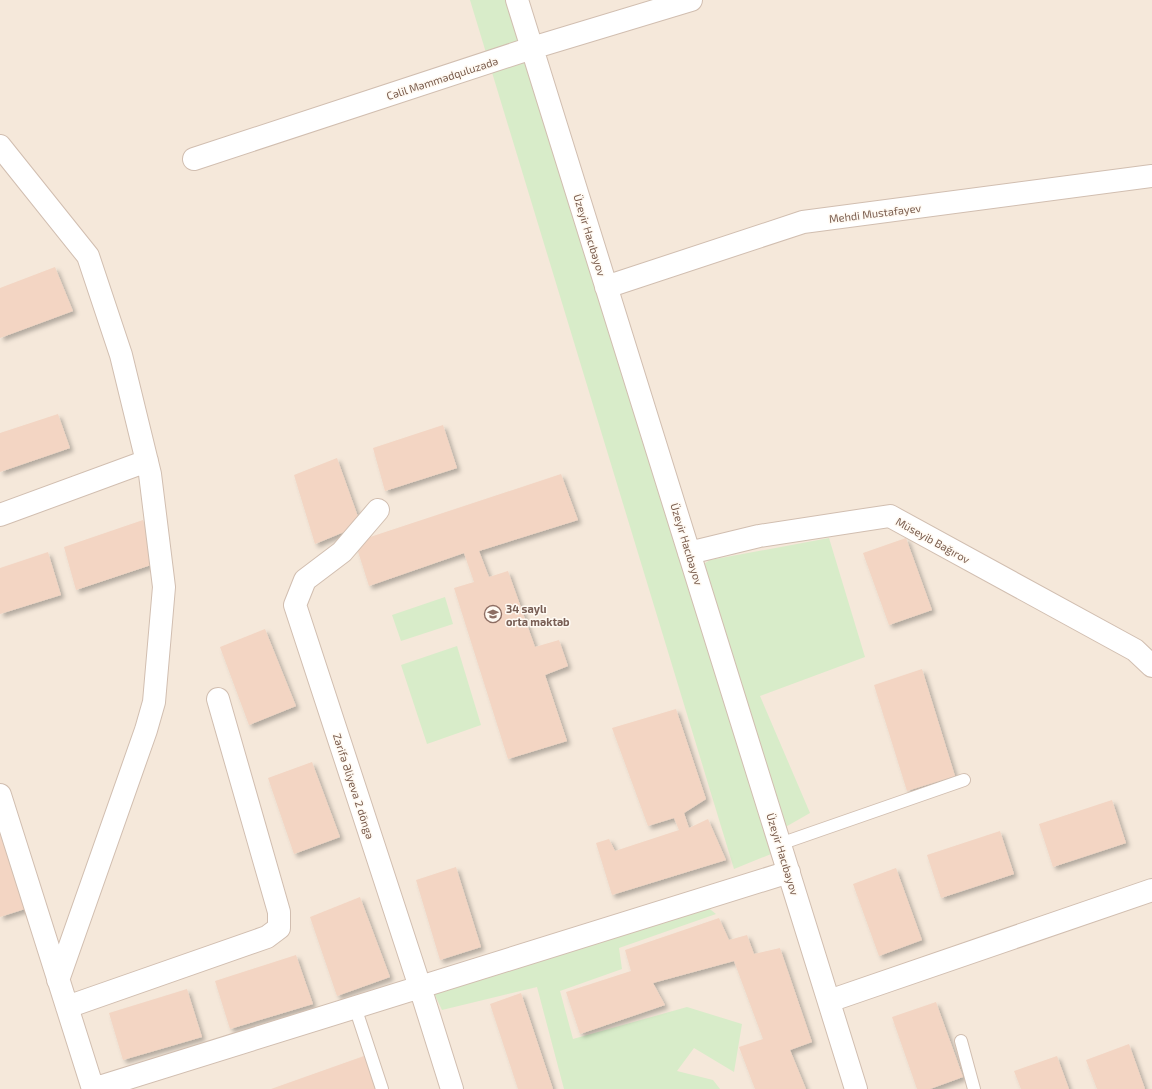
<svg xmlns="http://www.w3.org/2000/svg" width="1152" height="1089" font-family="'Exo 2',sans-serif">
  <style>
    .residential { fill: #f5e8da }
    .green { fill: #d8ecc9 }
    .building { fill: #f3d5c3; filter: url(#shadow) }
    .lines { fill: none; stroke-linecap: round; stroke-linejoin: round }
    .lane-casing { stroke: #d1beb0; stroke-width: 14 }
    .street-casing { stroke: #d1beb0; stroke-width: 24 }
    .lane { stroke: #fff; stroke-width: 12 }
    .street { stroke: #fff; stroke-width: 22 }
    .labels { text-anchor: middle; dominant-baseline: central; stroke-width: 3; stroke-linejoin: round; paint-order: stroke }
    .street-label { font-size: 11px; fill: #7a5c4d; stroke: #fffaf3 }
    .education-label { font-size: 11px; font-weight: bold; fill: #785e54; stroke: #fffaf3; text-anchor: start }
  </style>
  <defs>
    <filter id="shadow"><feDropShadow dx="3.5" dy="3.5" stdDeviation="2" flood-color="#0004"/></filter>
  </defs>
  <rect width="100%" height="100%" fill="#fdf6ec"/>
  <!-- residential -->
  <path class="residential" d="M0 0H1152V1089H0Z"/>
  <!-- green -->
  <path class="green" d="M470 0H510L776 852 734 869Z
    M829 538 865 657 760 696 810 813 782 829 702 565 710 560Z
    M445 597 453 624 401 641 392 615Z
    M457 646 481 725 427 744 401 665Z
    M706 906 716 914 619 948 622 969 560 991 573 1039 687 1007 742 1024 734 1072 694 1048 677 1071 713 1080 720 1089H564L537 987 442 1010 433 991Z"/>
  <!-- building -->
  <path class="building" d="M55 267 73 311 0 338V288Z
    M58 414 70 448 0 472V433Z
    M443 425 457 468 385 491 373 448Z
    M337 458 361 525 315 544 294 475Z
    M561 474 578 520 479 551 489 577 508 571 535 647 559 640 568 666 545 675 567 741 508 759 454 588 474 582 464 553 369 586 355 542Z
    M143 520 157 563 76 590 64 547Z
    M906 538 932 610 889 625 863 553Z
    M48 552 61 595 0 614V568Z
    M265 629 296 706 249 725 220 647Z
    M922 669 955 776 907 791 874 685Z
    M676 709 706 799 684 813 689 828 708 819 726 860 612 895 596 843 609 839 615 851 679 830 674 818 648 826 612 728Z
    M312 762 340 837 294 854 268 778Z
    M1112 800 1126 843 1053 867 1039 824Z
    M0 823 28 908 0 917Z
    M1000 831 1014 874 941 898 927 855Z
    M456 867 481 947 440 960 416 880Z
    M896 868 922 940 879 956 853 884Z
    M360 897 390 977 337 996 310 917Z
    M719 918 729 940 747 935 754 954 780 948 812 1042 790 1050 806 1089H755L739 1047 763 1039 734 961 653 983 665 1005 580 1034 566 992 631 971 625 950Z
    M296 955 313 1004 230 1029 215 981Z
    M187 989 202 1037 123 1060 109 1013Z
    M521 993 553 1089H518L490 1004Z
    M936 1002 963 1077 930 1089H917L892 1017Z
    M1129 1044 1145 1089H1097L1086 1060Z
    M364 1056 376 1089H271Z
    M1057 1056 1069 1089H1021L1014 1071Z"/>
  <g class="lines">
    <!-- lane casing -->
    <g class="lane-casing">
      <path id="lane" d="M780 844 964 780
        M355 1007 382 1089
        M961 1041 974 1089"/>
    </g>
    <!-- street casing -->
    <g class="street-casing">
      <path id="street" d="M517 0 856 1089
        M0 146 88 256 121 355 150 474 164 587 154 702 146 730 58 980
        M194 159 532 48 691 0
        M606 287 803 222 1152 176
        M378 510 342 552 305 580 295 605 420 987 452 1089
        M0 515 147 461
        M689 553 759 536 890 516 1135 650 1152 666
        M0 795 93 1089
        M829 1001 1152 890
        M67 1007 267 937 279 928V912L218 699
        M93 1089 789 872"/>
    </g>
    <!-- lane -->
    <use href="#lane" class="lane"/>
    <!-- street -->
    <use href="#street" class="street"/>
  </g>
  <!-- icons -->
  <defs>
    <g id="school-ring" transform="scale(0.9)"><circle r="9.5" fill="#fffaf3" stroke="#8d6e63" stroke-width="1.5"/><path d="M0-5L7-2L0 1L-7-2ZM-4 1L0 2.5L4 1V4Q0 6-4 4Z" fill="#8d6e63"/></g>
  </defs>
  <g fill-rule="evenodd">
    <use href="#school-ring" x="493" y="614"/>
  </g>
  <g class="labels">
    <!-- street labels -->
    <g class="street-label">
      <text transform="translate(442 78) rotate(-18)">Cəlil Məmmədquluzadə</text>
      <text transform="translate(875 213) rotate(-7)">Mehdi Mustafayev</text>
      <text transform="translate(590 235) rotate(73)">Üzeyir Hacıbəyov</text>
      <text transform="translate(933 540) rotate(29)">Müseyib Bağırov</text>
      <text transform="translate(687 544) rotate(73)">Üzeyir Hacıbəyov</text>
      <text transform="translate(354 786) rotate(72)">Zərifə Əliyeva 2 döngə</text>
      <text transform="translate(783 854) rotate(73)">Üzeyir Hacıbəyov</text>
    </g>
    <!-- education labels -->
    <g class="education-label">
      <text x="506" y="608">34 saylı<tspan x="506" dy="13">orta məktəb</tspan></text>
    </g>
  </g>
</svg>
